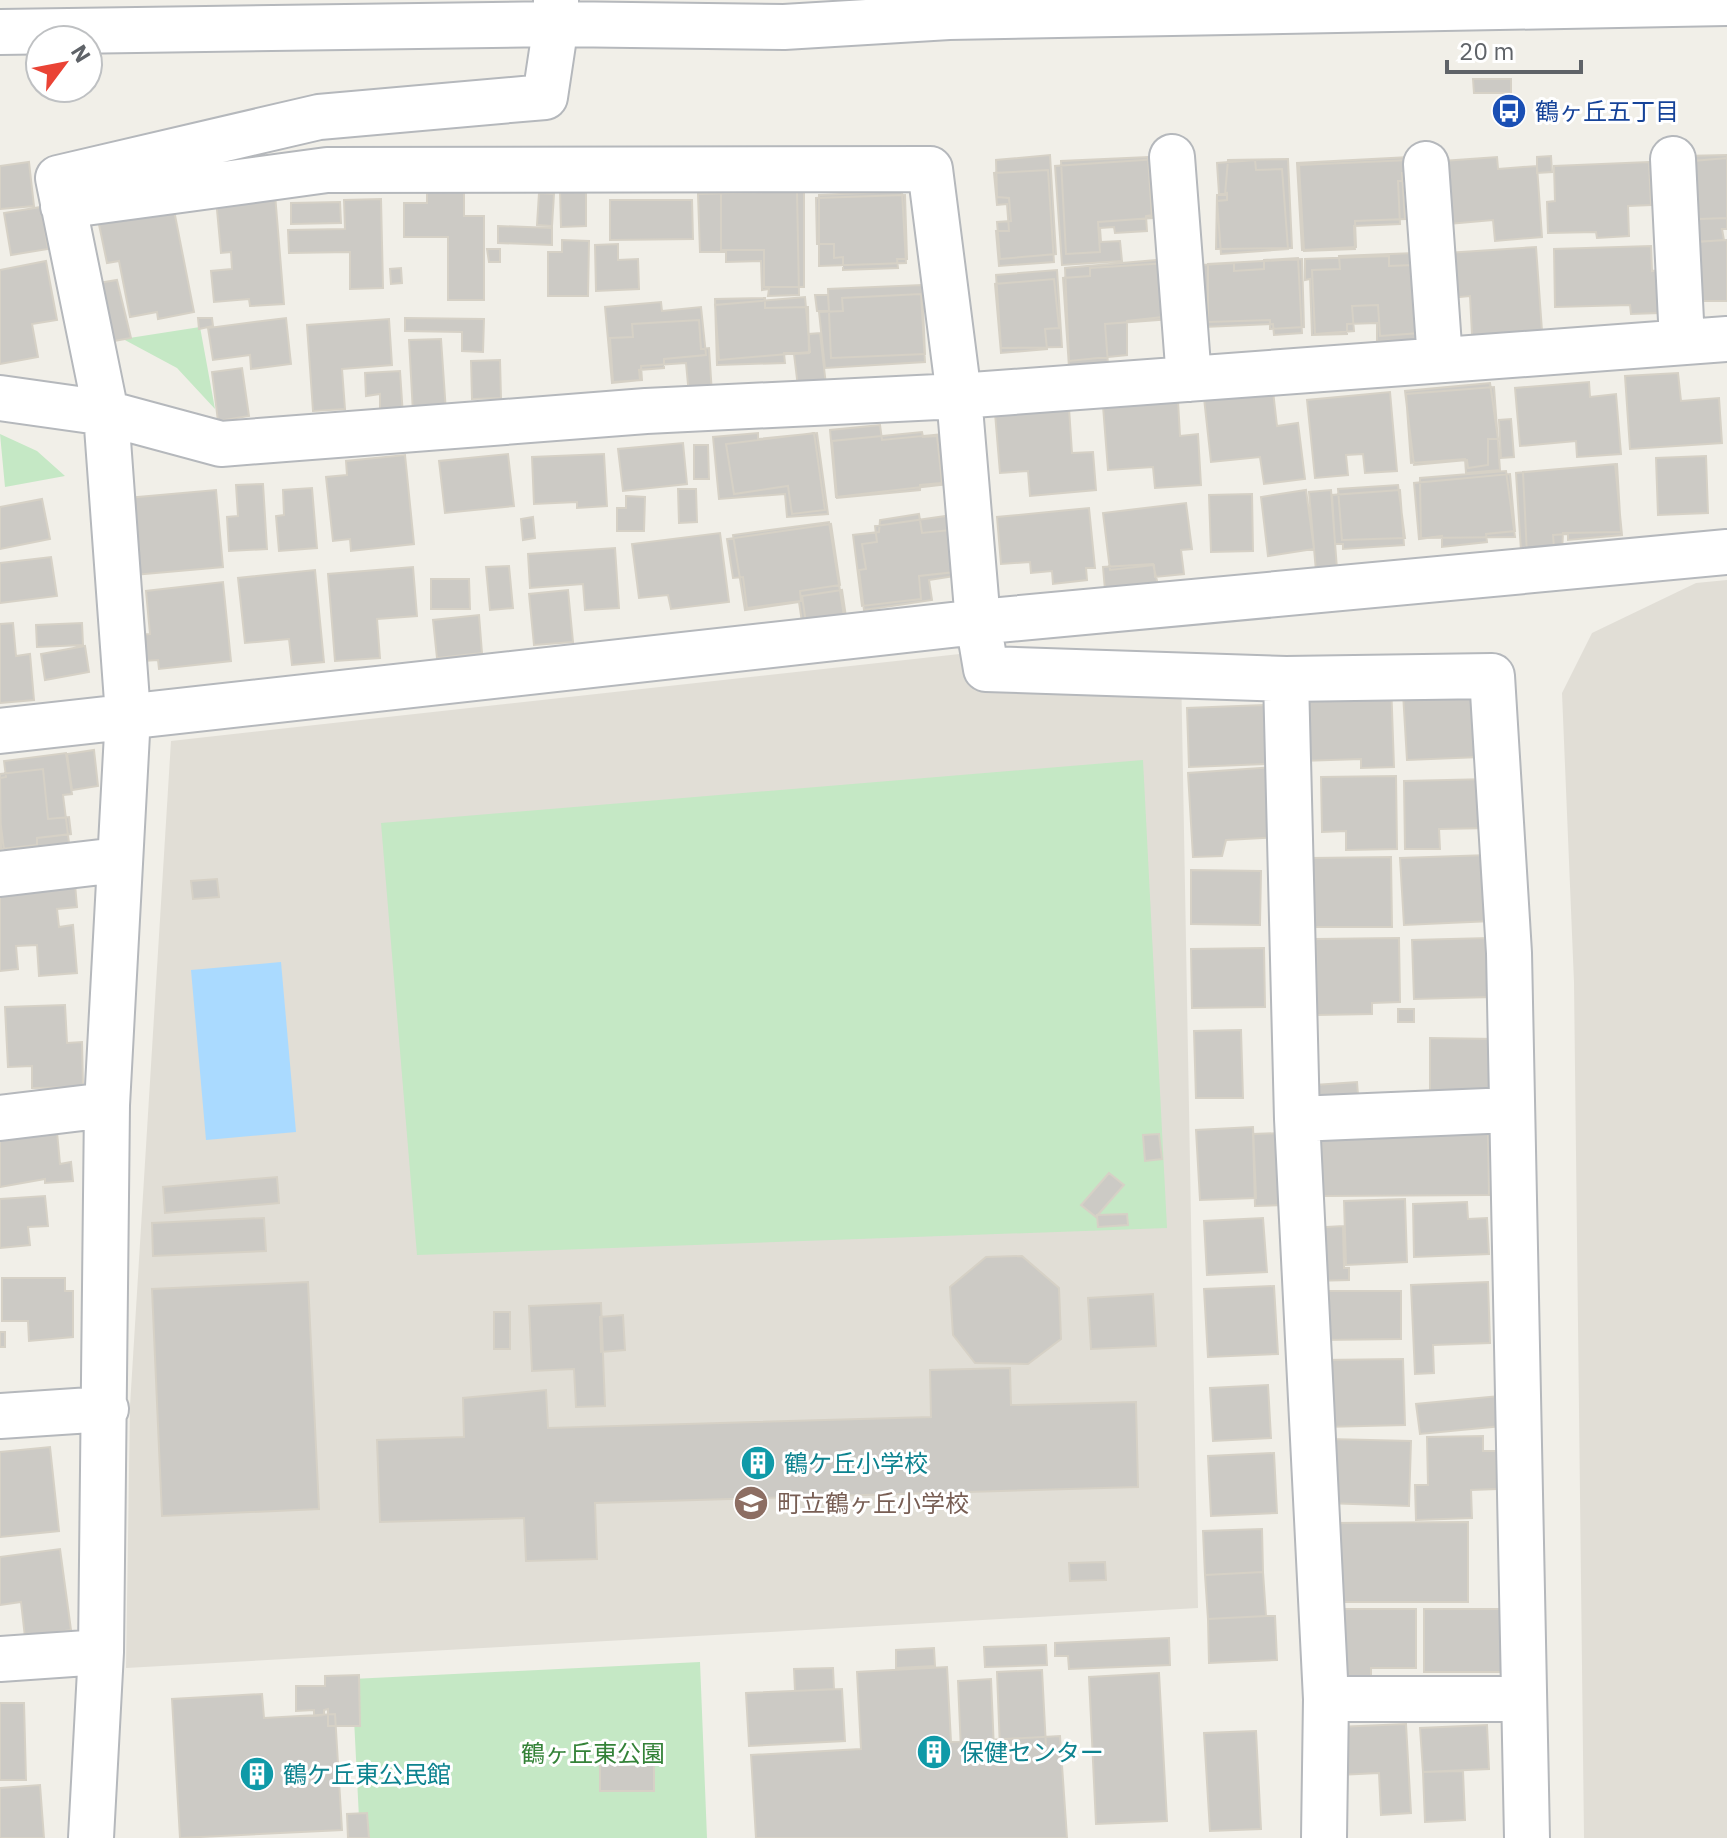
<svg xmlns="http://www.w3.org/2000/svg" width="1727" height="1838" font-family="'IBM Plex Sans','Noto Sans JP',sans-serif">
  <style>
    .education { fill: #e1ded6 }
    .green { fill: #c5e8c5 }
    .water { fill: #aadaff }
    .building { fill: #cccac5; stroke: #d6d1c6; stroke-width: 2 }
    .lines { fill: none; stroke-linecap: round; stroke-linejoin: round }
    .minor-casing { stroke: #b5b8bc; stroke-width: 48 }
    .minor { stroke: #fff; stroke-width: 44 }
    .labels { text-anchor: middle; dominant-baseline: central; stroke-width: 6; stroke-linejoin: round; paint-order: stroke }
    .transit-label { font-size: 24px; fill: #164399; stroke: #fff; text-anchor: start }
    .culture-label { font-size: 24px; fill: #0d838f; stroke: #fff; text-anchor: start }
    .education-label { font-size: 24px; fill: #785e54; stroke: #fff; text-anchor: start }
    .park-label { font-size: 24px; fill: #348238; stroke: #fff }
  </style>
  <rect width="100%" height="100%" fill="#f1efe8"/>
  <!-- education -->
  <path class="education" d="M1727 580V1838H1584L1574 982 1562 693 1592 633 1696 583Z
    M1005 649 1181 665 1198 1608 126 1668 130 1406 171 741Z"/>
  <!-- green -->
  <path class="green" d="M200 327 215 409 177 368 123 339Z
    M0 434 37 451 65 476 5 487Z
    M1143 760 1167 1228 417 1255 381 823Z
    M700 1662 707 1838H360L352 1679Z"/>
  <!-- water -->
  <path class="water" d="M281 962 296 1132 206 1140 191 970Z"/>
  <!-- building -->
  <path class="building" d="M1473 79H1511V93H1474Z
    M1050 155 1056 254 1000 259 997 222 1011 221 1009 198 997 197 996 160Z
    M1727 155V218L1699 219 1696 185 1684 156Z
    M1551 156 1552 172 1537 173V157Z
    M1148 157 1152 218 1098 222 1100 252 1066 254 1061 161Z
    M1409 157V173H1402L1405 219 1355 221 1356 247 1302 250 1297 163Z
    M1497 157 1498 169 1537 166 1542 237 1495 241 1493 220 1449 224 1443 161Z
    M1727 158V229H1722L1724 240 1697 242 1682 162Z
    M1158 159 1161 208 1153 209V215L1146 216 1147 231 1115 233 1114 227 1100 228 1101 242 1120 241 1122 261 1062 265 1055 166Z
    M1288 159 1292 248 1216 249 1217 195H1225L1228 160Z
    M1255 160 1256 170 1282 169 1288 249 1221 254 1217 201 1227 200V193L1219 194 1217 163Z
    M1410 160 1411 181H1398L1400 224 1354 226 1355 249 1304 251 1299 165Z
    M29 162 34 206 0 209V166Z
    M1649 162 1651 205 1628 206 1629 236 1597 238 1596 232 1548 233 1547 202 1555 201 1554 166Z
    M1048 170 1054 262 999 266 996 231H1009L1007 204 997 205 994 173Z
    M586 189V226L561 227 560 190Z
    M721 190 804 191V287H764V250H721Z
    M464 191V216H484V300H448V237H404V203H427V192Z
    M797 191 799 295 768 296 769 289 762 290 761 261 726 262V252H700L698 194Z
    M902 191 906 263 819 266V195Z
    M539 193 554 194 552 226 537 225Z
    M275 194 284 304 250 306 249 299 214 302 211 271 232 269 231 252 221 253 216 199Z
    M905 195 907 259H897L898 268 843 270V257L834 258V244H817L816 198Z
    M381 199 383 288 350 289V252L289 253 288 230 345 229 344 200Z
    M172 200 194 312 158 319 157 312 130 317 119 261 107 263 97 215Z
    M610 200H692L693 239 610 240Z
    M340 202 341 223 291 224V203Z
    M41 207 48 249 11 255 4 213Z
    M498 226 552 228V245L498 243Z
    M562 240 589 241 588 296H548V252H562Z
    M1727 240V301H1695L1692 242Z
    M618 244V260L638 259 639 289 596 291 595 245Z
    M1651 246 1652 271 1659 270 1660 313 1631 314 1630 305 1555 307 1554 249Z
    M1536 247 1542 331 1472 335 1470 296 1450 298 1447 253Z
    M487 249H500V262H489Z
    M1415 253 1420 333 1380 336 1378 305 1352 306 1354 331 1315 334 1312 270 1340 269 1339 256Z
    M1389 256V266L1414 265 1417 340 1377 341V323L1347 324V334L1312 335 1310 279 1305 280V259Z
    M1298 258 1302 333 1274 335 1273 324 1204 327 1201 265 1234 263V271L1264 269V260Z
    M1167 259 1172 316 1127 321V355L1069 361 1065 268Z
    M1302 259 1304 327 1270 329V320L1208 322V264Z
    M46 261 57 320 32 324 38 357 0 364V270Z
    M1167 263 1171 319 1105 324 1108 364 1069 367 1063 278 1090 276V268Z
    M401 268 402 283 391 284 390 269Z
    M1057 270 1062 347 1001 348 996 275Z
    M1054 279 1059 328 1045 329 1047 349 1001 353 995 284Z
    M117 280 131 338 108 342 98 283Z
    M922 285 925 354 831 358 828 289Z
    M921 294 925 362 825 368 819 312 843 311 842 298Z
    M815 295H828L829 311H817Z
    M805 297 810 352 719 360 715 305Z
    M765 298V308L808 307 809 353H784L785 363 717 365 715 299Z
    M661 302 662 311 701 307 706 355 664 359V368L639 370 640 380 612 383 605 307Z
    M198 318H212L213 326 199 329Z
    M286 318 291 364 251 369 250 355 213 360 208 328Z
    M405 318 484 319 483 352 462 351V332L405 331Z
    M389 319 392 365 342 369 345 409 313 411 307 325Z
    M699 320 701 349 709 348 712 394 689 395 686 363 641 366 642 380 613 382 610 338 633 337 632 324Z
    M820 333 826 385 798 387 794 354 809 353V334Z
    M441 339 446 412 413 413 409 340Z
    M500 360 501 398 472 399 471 361Z
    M242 368 249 416 218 421 212 372Z
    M400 371 403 416 380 417V394L366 396 365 373Z
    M1678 373 1681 401 1719 398 1722 443 1630 449 1625 376Z
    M1589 382 1590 397 1616 394 1621 454 1577 457 1576 441 1520 446 1515 388Z
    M1490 383 1498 439H1488V465L1468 468 1467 460 1414 465 1405 391Z
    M1494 387 1500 470 1466 473 1465 459 1411 463 1406 394Z
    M1273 391 1277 426 1298 423 1305 479 1264 484 1260 457 1211 462 1204 398Z
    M1390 392 1397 471 1365 473 1363 454 1346 455 1348 475 1315 478 1307 400Z
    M1178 401 1180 436 1198 434 1201 485 1155 488 1153 467 1108 470 1103 406Z
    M1069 408 1072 453 1093 452 1096 490 1030 496 1028 471 1000 473 995 413Z
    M1511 419 1514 457 1501 458 1499 420Z
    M880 425 882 440 943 434 948 484 836 497 830 430Z
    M922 432 923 437 937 436 942 483 920 485V490L837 498 832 441Z
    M758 433V439L817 433 828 514 787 517 785 494 719 499 713 437Z
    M814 433 825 510 792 514 788 486 734 494 726 444Z
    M683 443 687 484 623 491 618 449Z
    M694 445H708L709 479H694Z
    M508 454 514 506 445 513 439 461Z
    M604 454 607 506 577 508V502L534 504 532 457Z
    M405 455 414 544 351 551 350 539 333 541 326 477 347 475 346 461Z
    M1706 456 1708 513 1658 515 1656 458Z
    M1615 464 1622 535 1568 540V534L1553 535 1554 548 1521 551 1516 473Z
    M1617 464 1621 532 1563 533 1562 551 1527 555 1523 472Z
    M1506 471 1515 537 1421 538 1420 478Z
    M1510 474 1515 531 1486 534 1487 542 1442 547V536L1419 539 1414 483Z
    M263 484 267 549 229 551 227 517 238 516 236 485Z
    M1398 485 1405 538 1342 540 1338 489Z
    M312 488 317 548 279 551 276 516 284 515 283 490Z
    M678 489H696L697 522 679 523Z
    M216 490 223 567 134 575 127 498Z
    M1306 490 1314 549 1268 556 1261 497Z
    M1331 490 1337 569 1316 571 1309 492Z
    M1400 490 1404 545 1343 549V544H1335L1332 495Z
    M1252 494 1253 551 1211 552 1209 495Z
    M626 496 645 497 644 531H617V508H626Z
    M42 499 50 539 0 549V507Z
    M1186 503 1192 549 1181 550 1184 574 1155 577 1154 565 1110 570 1103 513Z
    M1089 508 1095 568H1086L1087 580 1053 584 1052 571 1031 573 1030 562 1001 564 997 517Z
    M919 514 922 533 950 530 955 572 919 576 921 599 862 606 853 535 879 532 880 520Z
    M946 516 955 576 929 580 932 600 864 610 859 570 866 569 862 544 877 542 875 526Z
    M533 517 535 538 523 540 521 519Z
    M829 522 844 616 802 622 799 602 745 610 733 535Z
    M831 524 840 585 800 591 801 601 747 608 743 577 733 578 727 539Z
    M720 533 729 602 671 609 668 595 639 598 632 544Z
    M615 548 619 608 585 610 583 584 530 588 528 554Z
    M51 557 57 596 0 603V563Z
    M1153 564 1158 585 1105 590 1103 567Z
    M509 566 513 608 490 610 486 567Z
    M413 567 417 616 377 619 380 658 335 661 328 574Z
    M315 570 324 662 292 665 289 639 245 643 238 578Z
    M431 579H469L470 609H431Z
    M223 582 231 661 159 669 158 660 143 661 139 635 150 634 146 591Z
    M568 590 573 642 534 645 529 594Z
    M842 590 846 617 806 623 802 596Z
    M479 615 482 653 437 658 433 620Z
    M13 623 16 656 30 654 34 700 0 703V624Z
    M82 623 83 645 37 647 36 625Z
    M85 646 89 672 45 680 41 654Z
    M1391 682 1394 767 1361 768V759L1301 761 1299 685Z
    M1477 690 1480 757 1407 760 1403 693Z
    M1264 705 1266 764 1189 767 1187 708Z
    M94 750 98 786 72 790 67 754Z
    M66 753 72 794 63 795 69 843 41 846 42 853 5 858 0 819V778L6 777 4 761Z
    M1275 767 1279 837 1226 840 1222 856 1193 857 1188 773Z
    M43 769 48 819 69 817 71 834 37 838V845L1 849 0 774Z
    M1396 776 1397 849 1346 850V831L1322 832 1321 777Z
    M1490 779 1491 828 1439 829 1440 849H1405L1404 781Z
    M1489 855 1492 921 1404 925 1400 858Z
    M1391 857 1392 927H1313L1312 858Z
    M1191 870 1261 871 1260 925 1191 924Z
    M217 879 219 897 193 899 191 881Z
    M75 884 77 907 57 909 59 927 73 925 77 973 39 976 37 945 16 946 18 969 0 971V891Z
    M1399 938 1400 1002 1372 1003V1014L1317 1015 1316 939Z
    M1490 938 1492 997 1414 999 1412 940Z
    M1264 948 1265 1007 1192 1008 1191 949Z
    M65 1005 67 1043 82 1042 83 1087 32 1088V1066L8 1067 5 1007Z
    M1398 1009H1414V1022H1398Z
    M1241 1030 1243 1098H1196L1194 1031Z
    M1430 1038 1496 1039V1106H1430Z
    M1357 1082 1359 1108 1317 1110 1315 1085Z
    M1253 1127 1256 1198 1200 1200 1196 1130Z
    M1488 1131 1489 1195 1322 1196 1321 1135Z
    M57 1132 60 1164 71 1162 73 1181 45 1183V1179L0 1187V1137Z
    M1283 1133 1285 1205 1255 1206 1253 1134Z
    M1159 1134 1162 1159 1145 1161 1143 1135Z
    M1109 1173 1124 1185 1096 1217 1081 1205Z
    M277 1177 279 1203 165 1213 163 1187Z
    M45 1196 48 1226 28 1227 30 1245 0 1248V1199Z
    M1405 1199 1407 1262 1346 1265 1344 1201Z
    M1467 1202 1468 1219 1487 1218 1489 1254 1414 1257 1413 1204Z
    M1127 1214 1128 1225 1098 1227 1097 1215Z
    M264 1218 266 1251 153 1256 152 1223Z
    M1263 1218 1267 1272 1207 1275 1204 1221Z
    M1343 1226 1344 1268H1349V1280L1312 1281 1310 1228Z
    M1022 1256 1059 1288 1061 1339 1028 1364 975 1363 953 1335 950 1287 986 1257Z
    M2 1278H65V1291H73V1337L29 1341 28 1321H2Z
    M308 1282 319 1509 162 1516 152 1289Z
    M1488 1282 1490 1343 1433 1345 1434 1373 1415 1374 1411 1285Z
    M1274 1286 1278 1354 1208 1357 1204 1289Z
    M1322 1291H1401V1339L1322 1340Z
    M1153 1294 1156 1346 1091 1349 1088 1298Z
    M601 1303 605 1406 576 1407 574 1369 532 1371 529 1306Z
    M494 1312H510V1349H494Z
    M623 1315 625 1350 601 1352 600 1317Z
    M0 1332H5V1347H0Z
    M1403 1359 1405 1425 1323 1427 1321 1360Z
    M1010 1368 1011 1405 1136 1402 1138 1487 595 1503 597 1559 526 1561 524 1518 380 1522 377 1440 464 1437 463 1398 546 1390 548 1428 931 1417 930 1370Z
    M1268 1385 1271 1438 1213 1441 1210 1388Z
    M1499 1396 1502 1426 1420 1434 1416 1404Z
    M1483 1436V1451H1496L1497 1489 1471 1490 1472 1518 1416 1520 1415 1485H1428L1427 1437Z
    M1328 1439 1411 1441 1409 1506 1326 1503Z
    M50 1447 59 1531 0 1537V1452Z
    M1274 1453 1277 1513 1211 1516 1208 1456Z
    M1468 1522V1602H1333L1332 1523Z
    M1262 1529 1263 1572 1205 1575 1203 1531Z
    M60 1549 71 1630 25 1637 21 1602 0 1605V1557Z
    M1105 1562 1106 1580 1070 1581 1069 1563Z
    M1263 1572 1266 1616 1208 1619 1205 1575Z
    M1334 1609H1416V1668H1371V1683H1334Z
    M1424 1609H1505V1672H1424Z
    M1266 1616H1275L1277 1660 1209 1663 1208 1619Z
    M1169 1638 1170 1665 1069 1669 1068 1656H1055V1643Z
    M1046 1645 1047 1665 985 1667 984 1647Z
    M934 1648 935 1666 896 1668V1650Z
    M947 1667 951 1742 1060 1736 1067 1838H756L751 1755 861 1749 857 1672Z
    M833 1668 834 1689 795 1691 794 1669Z
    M1042 1670 1046 1747 1000 1749 997 1672Z
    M1159 1673 1167 1821 1096 1824 1089 1677Z
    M359 1675 360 1726H328V1709L324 1710V1715L314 1716V1710L296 1711V1686H325V1676Z
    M991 1679 994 1750 961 1751 958 1681Z
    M842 1689 845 1741 749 1746 746 1693Z
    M262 1694 264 1718 335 1714 342 1830 180 1838 172 1699Z
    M0 1703H24L26 1780H0Z
    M1406 1724 1411 1813 1381 1815 1379 1773 1339 1775 1337 1727Z
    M1487 1725 1489 1769 1423 1772 1420 1728Z
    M1256 1731 1261 1829 1210 1831 1204 1733Z
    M600 1749 654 1750V1791H600Z
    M1463 1771 1465 1820 1425 1822 1423 1772Z
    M40 1785 44 1838H0V1788Z
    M367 1813 369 1838H348L347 1814Z"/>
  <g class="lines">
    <!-- minor casing -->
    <g class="minor-casing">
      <path id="minor" d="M0 32 556 24 784 27 949 17 1727 3
        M1172 157 1189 379
        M1673 159 1682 341
        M1426 164 1440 360
        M63 206 327 170 930 169 959 396 978 622 986 669 1286 679 1492 676 1509 953 1527 1838
        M0 398 106 413 221 444 646 411 959 396 1727 339
        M1286 679 1297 1119 1326 1699 1324 1838
        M0 731 978 622 1727 552
        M0 874 118 860
        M0 1118 107 1105
        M1297 1119 1511 1110
        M0 1416 106 1409
        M0 1659 101 1652
        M1326 1699H1523
        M91 1838 101 1652 107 1105 128 715 106 413 58 178 319 117 545 97 556 24V0"/>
    </g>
    <!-- minor -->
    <use href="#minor" class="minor"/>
  </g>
  <!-- icons -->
  <defs>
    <g id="bus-disc" transform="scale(1.8)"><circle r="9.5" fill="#1a4fb4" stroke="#fff"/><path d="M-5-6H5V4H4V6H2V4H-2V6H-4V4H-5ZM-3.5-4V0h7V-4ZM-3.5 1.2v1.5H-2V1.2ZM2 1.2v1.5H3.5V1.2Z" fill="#fff"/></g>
    <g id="building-disc" transform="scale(1.8)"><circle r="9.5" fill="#0f9aa8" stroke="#fff"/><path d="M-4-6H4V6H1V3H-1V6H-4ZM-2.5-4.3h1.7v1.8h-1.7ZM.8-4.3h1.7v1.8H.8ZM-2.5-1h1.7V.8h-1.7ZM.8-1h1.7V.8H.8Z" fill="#fff"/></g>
    <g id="school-disc" transform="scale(1.8)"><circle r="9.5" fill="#8d6e63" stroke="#fff"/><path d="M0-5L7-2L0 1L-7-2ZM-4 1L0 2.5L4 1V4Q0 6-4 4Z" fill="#fff"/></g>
  </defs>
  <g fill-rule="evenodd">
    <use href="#bus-disc" x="1509" y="111"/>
    <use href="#building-disc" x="758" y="1463"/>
    <use href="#school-disc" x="751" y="1503"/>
    <use href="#building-disc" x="934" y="1752"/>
    <use href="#building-disc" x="257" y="1774"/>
  </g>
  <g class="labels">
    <!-- transit labels -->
    <g class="transit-label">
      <text x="1535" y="111">鶴ヶ丘五丁目</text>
    </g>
    <!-- culture labels -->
    <g class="culture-label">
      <text x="784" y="1463">鶴ケ丘小学校</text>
      <text x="960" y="1752">保健センター</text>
      <text x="283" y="1774">鶴ケ丘東公民館</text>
    </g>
    <!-- education labels -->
    <g class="education-label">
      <text x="777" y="1503">町立鶴ヶ丘小学校</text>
    </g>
    <!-- park labels -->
    <g class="park-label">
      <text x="593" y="1753">鶴ヶ丘東公園</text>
    </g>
  </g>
  <!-- north arrow -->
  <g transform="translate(64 64) rotate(58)"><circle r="38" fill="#ffffff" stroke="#bfc1c3" stroke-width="2"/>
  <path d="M0-6L14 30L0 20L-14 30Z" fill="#ea4335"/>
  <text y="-12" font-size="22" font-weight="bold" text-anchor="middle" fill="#5f6368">N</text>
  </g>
  <!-- scale -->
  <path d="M1447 60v12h134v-12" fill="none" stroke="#5f6368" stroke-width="4"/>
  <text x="1459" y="60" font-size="24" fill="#5f6368" stroke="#ffffff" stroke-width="6" paint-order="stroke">20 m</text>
</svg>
